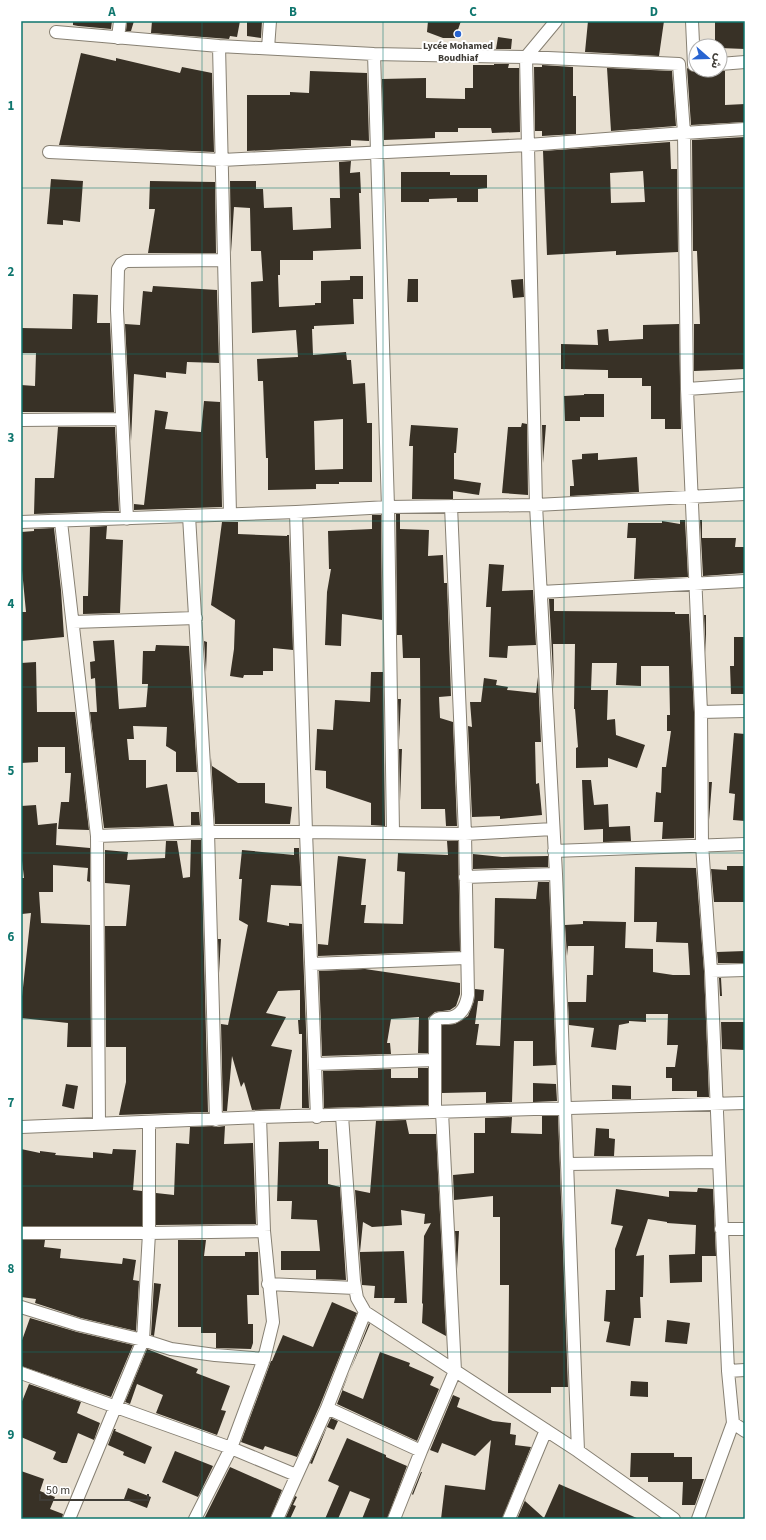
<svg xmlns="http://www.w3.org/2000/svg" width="766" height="1540" font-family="'Source Sans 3','Noto Sans Arabic',sans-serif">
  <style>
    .building { fill: #383126; fill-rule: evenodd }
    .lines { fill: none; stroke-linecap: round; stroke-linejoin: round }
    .street-casing { stroke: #878073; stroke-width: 14 }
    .street { stroke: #fff; stroke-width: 12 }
    .grid { fill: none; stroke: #0f766e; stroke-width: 1; stroke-opacity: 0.55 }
    .poi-dot { fill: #2864d1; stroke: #fff; stroke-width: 1.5 }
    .labels { text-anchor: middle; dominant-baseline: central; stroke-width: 4; stroke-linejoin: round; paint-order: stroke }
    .poi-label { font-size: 10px; font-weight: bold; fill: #3f3c36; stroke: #fff }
    .neatline { fill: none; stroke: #0f766e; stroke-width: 1.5 }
    .grid-label { font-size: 13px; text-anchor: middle; font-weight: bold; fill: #0f766e }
  </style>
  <rect width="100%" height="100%" fill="#e9e1d3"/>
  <!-- building -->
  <path class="building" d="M73 21H112L111 29 78 26 73 25Z
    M127 21H134L131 31H126Z
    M152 21H240L237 37 230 36 229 39 151 33Z
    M247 21H262L261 38 247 36Z
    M428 21H461L455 38H443L427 32Z
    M588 21H664L659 56 585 52Z
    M715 21H745V49L720 48V46H715Z
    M498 37 512 39 511 49H496Z
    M81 53 116 61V58L180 73 182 67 212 73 214 152 59 145Z
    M494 64H509L508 68H519L520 132 492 133 491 128H458V132H435V138L384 140 382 79 426 78V98L465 99V88H473V65H494Z
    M542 65 573 67V96H576V134L542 136V131H535L534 67H542Z
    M607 68 672 71 676 126 611 131Z
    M687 68 694 72 699 70 725 71V105L745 104V122L691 125Z
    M310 71 367 73 369 141 351 140V146L247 151V95H290V92L309 93Z
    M745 137V369L694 371V324H700L697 251H693L692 140Z
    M670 142 671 169H677L678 252 616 255V251L547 255 543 151ZM643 171 645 202 611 203 610 173Z
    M351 161 350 173 360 172 361 193H359L361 249 313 251V260H280V275H278L279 307 315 305V303H321V281L350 280V276H363V299H353L354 324 314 326V329H312L313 355 346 352 347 360H351L353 384 365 383 367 423H372V482H339V484H316V489L268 490V458H266L263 381H258L257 359 298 357 296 330 252 333 251 282 263 281 261 251H251L250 208 234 207 231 252 230 181H256V189H263L264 208 292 207 293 230 331 228 330 198H340L339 162ZM343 419V469L315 470 314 421Z
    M401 172H450V175H487V188L478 189V202H457V198L429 199V202H401Z
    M51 179 83 181 80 222 63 220V225L47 224Z
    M150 181 215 182 216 253H148L155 209H149Z
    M408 279H418V302H407Z
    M523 279 524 297 513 298 511 280Z
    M153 286 217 290 219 363 187 362 186 374 166 372V378L134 374 131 441 125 324 140 325 143 291 152 292Z
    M73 294 98 295 97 323H110L114 412H21V385L35 386 36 353H21V328L72 329Z
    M679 324 681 429H665V419H651V386H642V378H608V370L561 369V344L598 345 597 330 608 329 609 341 643 339V325Z
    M584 394H604V417H580V421H565L564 396 584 395Z
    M204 401 220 402 222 507 134 510V504L144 505 155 410 168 412 165 429 201 432Z
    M522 423 527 424 528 495 502 493 508 427H521Z
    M411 425 458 428 456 453H454V479L481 483 479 495 453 491V499H412L413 446H409Z
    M542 425H546L543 463Z
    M58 427H115L119 511 34 514 35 478H54Z
    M598 453V460L637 457 639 492 570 496V486H574L572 460 582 459V454Z
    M396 514H400V529L429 530 428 556 443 555 444 583H447L451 696 439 697 440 718 453 722 457 826H446L445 809H421L420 658H403L402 635H397Z
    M372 515H381L382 620 342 614 341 646 325 645 327 592 331 569H329L328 531 372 529Z
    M680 520H685L688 577 634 579 636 538H627L628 523H662V521L680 524Z
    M700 520H702V538H736L735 547H744L745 573 703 576Z
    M222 522H238V534L287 536V535H289L293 650 273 648V671H263V675H244L243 678 230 676 234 649 235 620 211 605Z
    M107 526 106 539 123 540 120 613 83 614V596H88L90 527Z
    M54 528 61 590 64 637 21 641V612H26L22 570H21V532L34 531V529Z
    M489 564 504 565 502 591 533 590 536 645 508 646 507 658 489 657 491 607H486Z
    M549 599H554V611L675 612V614H689L694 712V838L662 839 663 822H654L656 792 661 793 662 767H666L671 731H667V715H670L669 666H641V686L616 685 617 663H592L591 690H608L607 720 615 719 616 735 645 745 637 768 608 758V767L576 768V748L578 747 575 709H574L575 644H553L554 690Z
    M704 615H706V653Z
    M734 637H745V694H731L730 666H734Z
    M114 640 119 709 146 707 148 684H142L143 651H155L156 645 189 646 197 772H176V752L166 746 167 727 133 726 134 739H127L129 760H146V788L167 784 174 826 104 828 90 712H97L95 678 91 679 90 662 95 661 93 641Z
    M204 641 207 642 206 672Z
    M36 662 37 712H75L89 830 58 829 61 802H69L71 773H65V747H38V762L21 763V663Z
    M371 672H383L385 826 371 825V803L326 788V771L315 770 317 729 333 730 335 700 370 702Z
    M538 677 541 742H535L536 784 539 783 542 815 500 819V816L472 817 468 726 472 727 470 702H481L484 678 497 680 496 685 508 687 507 690 536 693Z
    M398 699H401L399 741Z
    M734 733 745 734V821L733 820 735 794 729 793Z
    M399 749H402L400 801Z
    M211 758 212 766 238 783H265V803L292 807 290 824H215Z
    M582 780H591L594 805 608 804 609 827 630 826 631 841 603 842V829L584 830Z
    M709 782H712L709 820Z
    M36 805 38 825 57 823 56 845 90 848V882L87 881 88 868 53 865V892H39L41 923 90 925 91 1047H67L68 1023 21 1018V1006L31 913 22 914 21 878H24L21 852V806Z
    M191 812H199L200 825H191Z
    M191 840H201L208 1112 119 1115 126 1082V1047H106L105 926H126L130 885 105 883V850L128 852 127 860 165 858 166 841H177L183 878 190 877Z
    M447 841H458L460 951 318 956V944L328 945 338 856 366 859 361 905H366L364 923 403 924 405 872 397 871 398 853 448 855Z
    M294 848H299L301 886 271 885 267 922 289 926V923L302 924 309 1108H302V1034H299L298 1020H300V990L278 991 266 1013 286 1017 271 1046 292 1050 280 1109 252 1110 244 1082 241 1087 232 1056 227 1111H223L221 1024 228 1025 248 925 239 920 242 879H239L242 850 294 855Z
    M473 854 502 857 548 856V867L473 869Z
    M727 866H745V902H714L711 869 727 870Z
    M635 867 696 868 704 971 709 1097H697V1091H672V1078H666V1067H675L678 1045H667L668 1014H646V1022L629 1021V1023L619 1025 616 1050 591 1047 594 1028 569 1025 568 1002H586L587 975H593L594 946H568L567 956 565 925 583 924V921L626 922 625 948 653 949V972L673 975H690L688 943 656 942 657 922H634Z
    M538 882H549L556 1065 533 1066V1041H514L512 1102 486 1103V1092L442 1093V1025L455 1024 468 1016 474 1001 475 989 484 990 483 1001H478L475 1024H479L476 1045 500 1046 504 949 494 948 495 898 536 899Z
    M218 939H221L219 973Z
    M745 951V963H718L717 952Z
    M365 969 460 983V994L456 1006 450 1010 435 1012 428 1018V1053H418L419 1017 391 1019 387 1043H390L391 1054 322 1056 319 971Z
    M719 978H721L722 996H720Z
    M721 1022H745V1050L722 1049Z
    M418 1068H428V1105L324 1108 323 1071 391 1069V1078H418Z
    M533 1083 556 1084 557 1101 533 1102Z
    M66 1084 78 1086 74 1109 62 1106Z
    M612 1085 631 1086V1099H612Z
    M542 1116H558L568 1387H551V1393H508L509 1285H500V1217H493V1196L454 1200 453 1175 474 1173V1133H485V1118L512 1117 511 1133 542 1134Z
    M406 1120 409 1134H436L446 1336 422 1323 423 1304 422 1303 424 1236 431 1223 424 1224 425 1214 401 1210 402 1225 372 1227 363 1222 360 1252 404 1251 407 1303H394L395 1298H374L375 1286 362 1285 355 1190 370 1193 376 1121Z
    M212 1126 217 1127 225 1126 224 1144 253 1143 256 1224 156 1225V1193L174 1195 176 1143 189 1144 190 1127Z
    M596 1128 609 1129V1138L615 1139 614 1156H594Z
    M319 1141V1149H328V1184L340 1187 346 1280 316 1279V1270H281V1251H320L317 1220 291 1219 292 1201H277L279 1142Z
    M21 1149 40 1153V1151L56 1153 55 1155 93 1158V1152L112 1154 113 1149 136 1150 133 1190 142 1191V1226H21Z
    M698 1188 713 1189 716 1256H702V1282L670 1283 669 1255 695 1254 696 1225 667 1223V1222L648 1219 636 1256 644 1255 643 1297H640L641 1318H634L630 1346 606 1342 610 1322 604 1321 606 1290H615V1249L623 1226 611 1224 616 1189 669 1197V1191L697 1192Z
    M455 1231H459L457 1269Z
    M21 1240H45L44 1247 61 1249 60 1258 122 1264 123 1258 136 1260 133 1280 139 1281 136 1331 81 1318 35 1303 36 1299 21 1297Z
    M178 1240H206L204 1256H245V1252H258L259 1295H247L248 1324H253V1343L251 1349 216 1348V1333H201V1327H178Z
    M154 1283 161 1284 154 1336 151 1335Z
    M332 1302 357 1313 320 1405 297 1457 265 1446 263 1450 241 1442 271 1361H272L283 1335 313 1347Z
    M30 1318 77 1332 133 1345 111 1397 21 1366V1343Z
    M667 1320 690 1323 687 1344 665 1342Z
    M369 1323 370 1324 342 1390 363 1399 380 1352 410 1363 409 1366 434 1377 430 1385 439 1389 417 1441 337 1404Z
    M147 1349 198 1369 196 1373 230 1386 221 1410 226 1411 217 1435 156 1413 163 1395 137 1384 130 1404 125 1402Z
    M631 1381 648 1382V1397L630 1396Z
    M29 1384 81 1402 77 1413 100 1423 94 1440 78 1433 67 1463H62L53 1459 56 1452 21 1437V1404Z
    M453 1395 460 1398 457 1407 493 1421 511 1423 510 1434 516 1435 515 1445 531 1447 502 1519H441L445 1485 485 1490 491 1440 475 1456 442 1443 438 1453 430 1450Z
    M331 1418 338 1421 334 1430 327 1427 312 1464 310 1463Z
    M114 1429H116L115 1431 152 1447 145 1464 123 1455 124 1452 108 1445Z
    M347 1438 386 1455V1457L407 1466 387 1519H362L370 1499 350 1491 338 1519H325L339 1486 328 1481Z
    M175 1451 213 1466 198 1497 162 1482Z
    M631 1453H674V1457H692V1479H704L695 1505H682L683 1482H648V1477H630Z
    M230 1467 282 1490 270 1519H204Z
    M21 1471 44 1479 40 1491 55 1497 50 1509 63 1514 62 1519H21Z
    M421 1472H422L413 1495 412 1494Z
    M559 1484 639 1519H517L526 1498 525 1501 544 1518Z
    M128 1488 151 1497 147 1508 124 1499Z
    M295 1496 297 1497 293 1505 296 1506 290 1519H285Z"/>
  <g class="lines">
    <!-- street casing -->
    <g class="street-casing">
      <path id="street" d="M556 21 526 57 536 505 556 874 578 1451
        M692 21 694 65
        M56 32 219 46 374 54 526 57 679 64 684 133 687 389 701 712 702 845 711 971 728 1371 733 1423 745 1431
        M118 38 120 21
        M219 46 230 514
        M268 48 270 21
        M374 54 388 507 393 832
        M720 64 745 62
        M49 152 222 160 528 145 684 133 745 129
        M687 389 745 385
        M21 420 122 419
        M296 512 306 832 317 1117
        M189 516 208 832 216 1120
        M127 519 117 310 118 269 121 264 126 261 224 260
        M21 522 296 512 388 507 536 505 745 494
        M61 522 97 836 99 1124
        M541 592 745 581
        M73 622 196 618
        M701 712 745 711
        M97 836 208 832H306L465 834 553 829
        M554 851 745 844
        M465 877 556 874
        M311 964 466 958
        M711 971 745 970
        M315 1064 435 1060
        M435 1112V1021C439 1017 443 1018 448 1018 461 1017 466 1007 468 995L465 834 451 506
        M342 1116 354 1281 357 1298 365 1312
        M21 1127 260 1117 745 1103
        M567 1164 718 1162
        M721 1229H745
        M21 1233H149L264 1231
        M268 1284 355 1288
        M21 1307 79 1325 143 1340 171 1349 215 1355 264 1359
        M728 1371 745 1370
        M21 1373 231 1448 296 1475
        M327 1408 421 1451 394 1519
        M421 1451 455 1371 442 1112
        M69 1519 143 1340 149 1233V1122
        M195 1519 231 1448 264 1359 273 1322 264 1231 260 1117
        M277 1519 327 1408 365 1312 578 1451 674 1519
        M509 1519 546 1430
        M698 1519 733 1423"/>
    </g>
    <!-- street -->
    <use href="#street" class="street"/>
  </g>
  <!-- grid -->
  <path class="grid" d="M202 21V1519M383 21V1519M564 21V1519M21 188H745M21 354H745M21 521H745M21 687H745M21 853H745M21 1019H745M21 1186H745M21 1352H745"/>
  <!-- markers -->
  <circle class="poi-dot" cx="458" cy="34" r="4"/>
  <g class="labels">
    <!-- poi labels -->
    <g class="poi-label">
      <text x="458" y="46">Lycée Mohamed<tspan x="458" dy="12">Boudhiaf</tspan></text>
    </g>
  </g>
  <!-- border -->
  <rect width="766" height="1540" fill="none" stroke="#ffffff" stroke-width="44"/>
  <!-- north arrow -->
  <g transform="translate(708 58) rotate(110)"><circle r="19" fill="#ffffff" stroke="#b2b1af"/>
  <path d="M0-3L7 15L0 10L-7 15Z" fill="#2864d1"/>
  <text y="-6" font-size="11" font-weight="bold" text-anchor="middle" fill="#3f3c36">ش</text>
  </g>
  <!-- scale -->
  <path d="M40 1494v6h108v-6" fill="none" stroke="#3f3c36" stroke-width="2"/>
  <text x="46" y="1494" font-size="12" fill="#3f3c36" stroke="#ffffff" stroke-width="3" paint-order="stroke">50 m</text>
  <rect x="22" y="22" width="722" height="1496" class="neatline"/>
  <g class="grid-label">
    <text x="112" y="16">A</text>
    <text x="293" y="16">B</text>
    <text x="473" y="16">C</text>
    <text x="654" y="16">D</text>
    <text x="11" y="110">1</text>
    <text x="11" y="276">2</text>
    <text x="11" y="442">3</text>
    <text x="11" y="608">4</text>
    <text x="11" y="775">5</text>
    <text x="11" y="941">6</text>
    <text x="11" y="1107">7</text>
    <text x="11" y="1273">8</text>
    <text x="11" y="1439">9</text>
  </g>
</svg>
